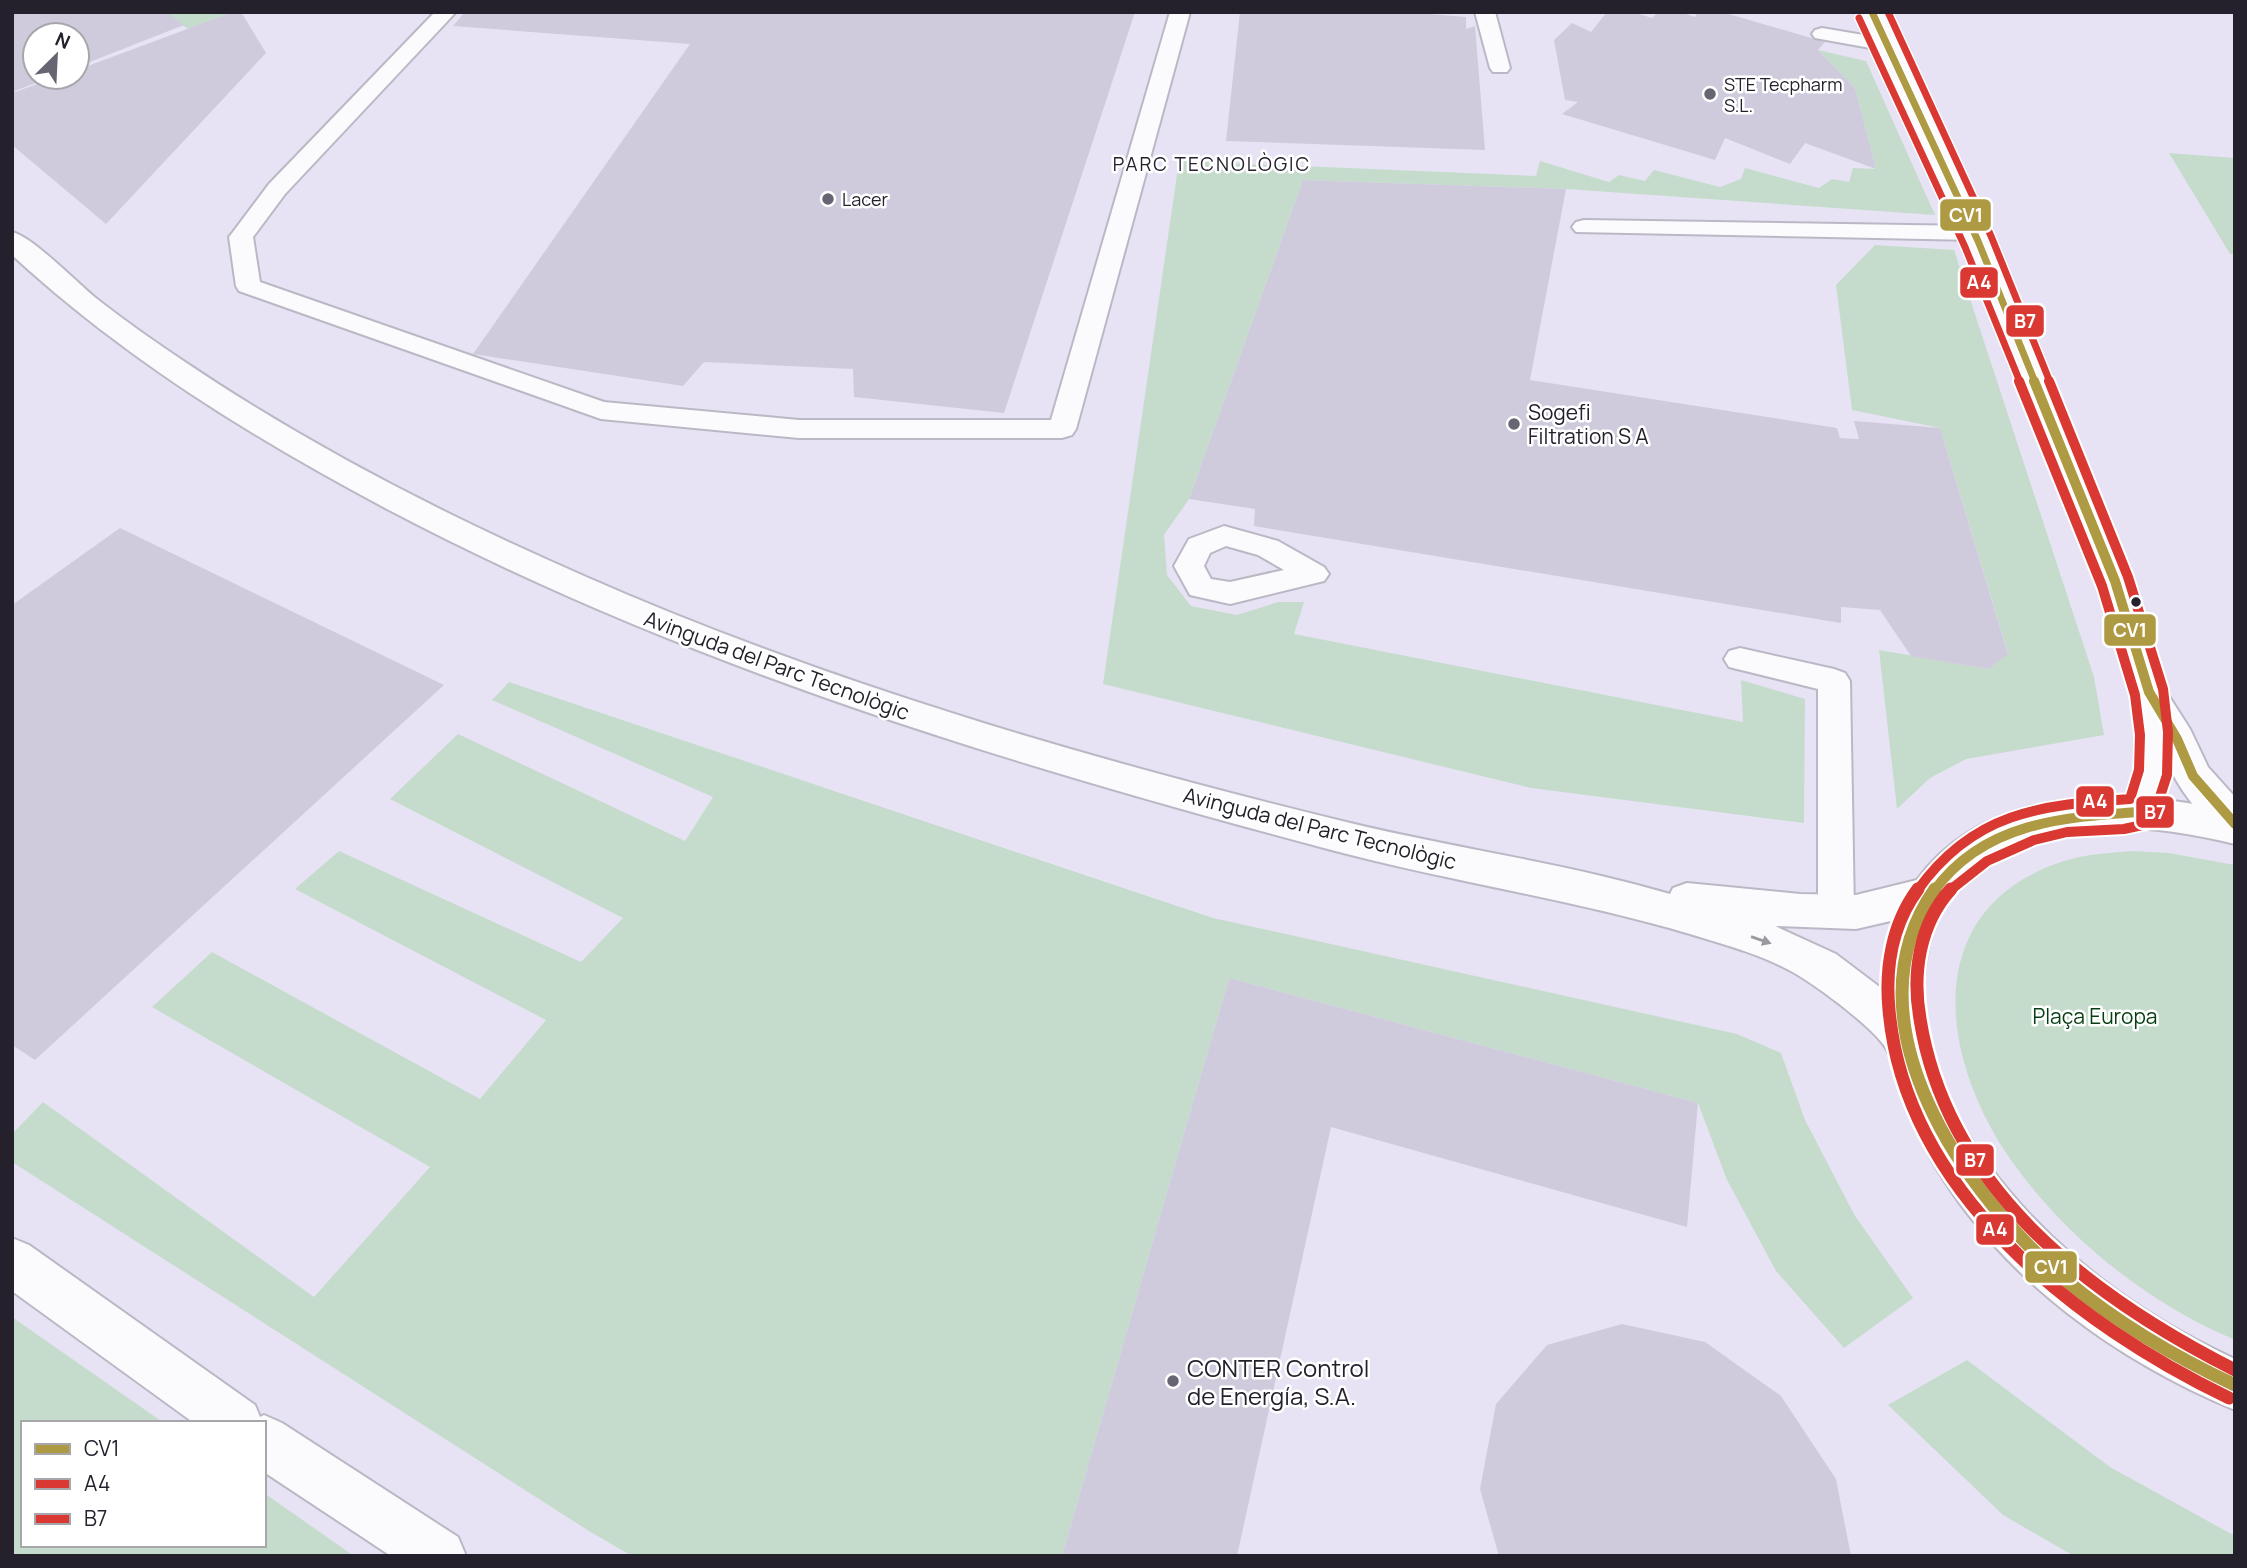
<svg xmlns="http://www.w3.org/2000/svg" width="2247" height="1568" font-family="Manrope,sans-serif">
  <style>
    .green { fill: #c5dccd }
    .building { fill: #cfcbdc }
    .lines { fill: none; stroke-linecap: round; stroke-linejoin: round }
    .service-casing { stroke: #bbb8c5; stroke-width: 4 }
    .minor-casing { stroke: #bbb8c5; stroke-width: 4 }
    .secondary-casing { stroke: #bbb8c5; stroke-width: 4 }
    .service { fill: #fbfbfd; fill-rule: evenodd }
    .minor { fill: #fbfbfd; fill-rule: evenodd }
    .secondary { fill: #fbfbfd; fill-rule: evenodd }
    .bus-1-far2-casing { stroke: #fff; stroke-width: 10 }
    .bus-1-far1-casing { stroke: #fff; stroke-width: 14 }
    .bus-1-casing { stroke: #fff; stroke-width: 18 }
    .bus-2-far2-casing { stroke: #fff; stroke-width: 10 }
    .bus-2-far1-casing { stroke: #fff; stroke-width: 14 }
    .bus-2-casing { stroke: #fff; stroke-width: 18 }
    .bus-3-far2-casing { stroke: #fff; stroke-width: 10 }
    .bus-3-far1-casing { stroke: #fff; stroke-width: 14 }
    .bus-3-casing { stroke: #fff; stroke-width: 18 }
    .bus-1-far2 { stroke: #ae9a43; stroke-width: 7 }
    .bus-1-far1 { stroke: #ae9a43; stroke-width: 10 }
    .bus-1 { stroke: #ae9a43; stroke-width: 13 }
    .bus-2-far2 { stroke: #da3832; stroke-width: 7 }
    .bus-2-far1 { stroke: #da3832; stroke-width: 10 }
    .bus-2 { stroke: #da3832; stroke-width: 13 }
    .bus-3-far2 { stroke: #da3832; stroke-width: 7 }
    .bus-3-far1 { stroke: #da3832; stroke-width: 10 }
    .bus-3 { stroke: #da3832; stroke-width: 13 }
    .oneway { fill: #9a999f }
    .poi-dot { fill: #686573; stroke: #fff; stroke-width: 2.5 }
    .bus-dot { fill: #24212d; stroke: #fff; stroke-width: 2.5 }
    .labels { text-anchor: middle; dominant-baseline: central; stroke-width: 5; stroke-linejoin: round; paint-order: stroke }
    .far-poi-label { font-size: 18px; fill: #24212d; stroke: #fff; text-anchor: start }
    .far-neighbourhood-label { font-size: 19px; letter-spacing: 2px; fill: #24212d; stroke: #fff }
    .poi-label { font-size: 21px; fill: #24212d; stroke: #fff; text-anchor: start }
    .street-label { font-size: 21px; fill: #24212d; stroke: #fff }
    .park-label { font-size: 21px; fill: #063e13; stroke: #fff }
    .near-poi-label { font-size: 24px; fill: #24212d; stroke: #fff; text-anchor: start }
    .line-badge { stroke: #fff; stroke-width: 2.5 }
    .badge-label { font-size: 19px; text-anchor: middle; font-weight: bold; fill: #fff }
  </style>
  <rect width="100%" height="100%" fill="#e7e3f4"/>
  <!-- green -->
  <path class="green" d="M166 12H233L188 29Z
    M1818 50 1866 61 1935 215 1566 189 1303 180 1189 499 1164 535 1167 575 1191 606 1237 615 1278 602H1304L1294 634 1743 722 1741 680 1805 699 1804 823 1531 788 1103 684 1179 161 1536 176 1540 161 1609 182 1619 175 1645 181 1654 170 1720 187 1741 179 1745 168 1819 188 1832 179 1849 182 1853 168 1876 169 1855 88Z
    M2169 153 2235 158V254H2230Z
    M1875 245 1954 250 2094 677 2104 735 1966 759 1930 778 1897 809 1879 650 1989 669 2008 653 1940 428 1852 410 1836 285Z
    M509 682 1213 918 1737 1034 1781 1053 1805 1120 1855 1216 1913 1298 1844 1348 1776 1271 1727 1180 1698 1103 1229 978 1062 1556H632L589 1531 12 1162V1134L43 1102 314 1297 430 1167 152 1007 212 952 480 1099 546 1020 295 889 339 851 581 962 623 918 390 799 458 734 685 841 713 797 492 700Z
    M2132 851 2169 853 2235 865V1340C2150 1304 2071 1242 2016 1167 1941 1066 1914 909 2064 861 2086 854 2109 853 2132 851Z
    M12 1317 164 1423H23V1545H264V1493L354 1556H12Z
    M1967 1360 2110 1467 2235 1536V1556H2074L2003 1515 1888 1405Z"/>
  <!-- building -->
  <path class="building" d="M12 12H167L184 25 77 67V35H35V77H51L12 92Z
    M233 12H241L266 53 106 224 12 145V93L57 77H77V70Z
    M465 12H1135L1004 413 854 397 853 369 704 362 683 386 473 354 690 44 453 26Z
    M1240 12H1404L1466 17V29L1475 26 1485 150 1226 141Z
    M1607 12H1633L1652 18 1658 12H1680L1695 17 1698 12H1722L1825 42 1818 50 1855 88 1876 169 1805 143 1790 164 1725 138 1715 160 1562 114 1578 102 1565 100 1554 40 1572 23 1591 32Z
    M1303 180 1566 189 1530 380 1837 428 1840 438 1859 439 1854 421 1940 428 2008 654 1989 669 1911 656 1880 610 1841 607V623L1254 526 1255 509 1189 499Z
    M120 528 444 685 35 1060 12 1045V605Z
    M1229 978 1698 1103 1687 1227 1331 1127 1237 1556H1062Z
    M1622 1324 1705 1342 1781 1396 1836 1479 1851 1556H1499L1480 1489 1496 1404 1547 1345Z"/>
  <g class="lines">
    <!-- service casing -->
    <g class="service-casing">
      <path id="service" d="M435 12H456L285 194 253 237 260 282 604 402 799 420H1051L1170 12H1190L1076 429 1072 435 1062 438H799L601 419 239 291 236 286 229 237 233 232 269 184Z
        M1475 12H1495L1510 68 1507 72H1493L1490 68Z
        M1822 28 1887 39 1894 41 1897 45 1894 49 1887 51 1815 38 1812 34 1815 30Z
        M1584 220 1974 226 1982 228 1986 233 1982 238 1974 240 1576 232 1572 227 1576 222Z
        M1224 526 1278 541 1324 567 1329 574 1324 581 1230 604 1190 595 1174 566 1189 539ZM1226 546 1258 555 1284 570 1230 582 1211 579 1204 566 1210 553Z
        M1740 648 1834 669 1845 673 1850 681 1854 912 1849 923 1836 927 1823 923 1818 912V689L1729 667 1724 659 1729 651Z"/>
    </g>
    <!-- minor casing -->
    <g class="minor-casing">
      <path id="minor" d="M1861 12H1884L1992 241 2132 581 2167 693 2190 729 2208 767 2235 797V840C2212 832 2182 794 2172 772L2154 823 2140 828 2126 823 2120 812 2134 772 2135 734 2131 692 2098 581 1964 241Z
        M12 1238 29 1245 255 1405 260 1417 264 1415 282 1423 458 1537 466 1556H391L264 1472V1423H194L12 1291Z"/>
    </g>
    <!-- secondary casing -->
    <g class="secondary-casing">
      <path id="secondary" d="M12 232C33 237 77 283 97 299 125 321 155 342 185 362 310 446 446 516 584 576 827 683 1085 758 1342 821 1451 848 1562 862 1670 894L1673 888 1687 883 1800 894 1856 895 1917 880C1989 782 2129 788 2235 812V844C2148 823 2050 813 1976 871 1942 898 1927 935 1924 977 1922 1020 1931 1067 1951 1105 2011 1219 2119 1306 2235 1359V1410C2117 1361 2004 1280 1937 1169 1924 1147 1912 1123 1903 1099 1898 1084 1895 1064 1887 1050 1875 1028 1811 981 1787 969 1756 953 1723 944 1690 934 1569 898 1445 881 1324 848 1001 762 683 665 387 509 253 438 124 358 12 255ZM1895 920 1884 953 1881 988 1836 954 1775 926 1856 929Z"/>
    </g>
    <!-- service -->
    <use href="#service" class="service"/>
    <!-- minor -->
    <use href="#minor" class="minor"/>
    <!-- secondary -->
    <use href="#secondary" class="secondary"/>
    <!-- bus-1-far2 casing -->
    <g class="bus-1-far2-casing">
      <path id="bus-1-far2" d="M1872 12 1978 241 2035 382"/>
    </g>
    <!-- bus-1-far1 casing -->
    <g class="bus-1-far1-casing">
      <path id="bus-1-far1" d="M2034 381 2115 581 2149 692 2177 739 2193 776 2235 824
        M1934 891C1983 823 2062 817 2140 812"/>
    </g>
    <!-- bus-1 casing -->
    <g class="bus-1-casing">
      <path id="bus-1" d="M1935 889C1842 1021 1965 1196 2068 1282 2119 1324 2175 1357 2235 1385"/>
    </g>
    <!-- bus-2-far2 casing -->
    <g class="bus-2-far2-casing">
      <path id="bus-2-far2" d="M1859 18 1965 247 2020 382"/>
    </g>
    <!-- bus-2-far1 casing -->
    <g class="bus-2-far1-casing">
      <path id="bus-2-far1" d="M1917 891C1973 812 2040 805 2130 799L2139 770 2140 735 2135 695 2102 586 2019 381"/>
    </g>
    <!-- bus-2 casing -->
    <g class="bus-2-casing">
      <path id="bus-2" d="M1918 889C1892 924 1885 968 1889 1010 1905 1192 2077 1325 2229 1398"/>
    </g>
    <!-- bus-3-far2 casing -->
    <g class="bus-3-far2-casing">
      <path id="bus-3-far2" d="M1888 12 1991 236 2050 382"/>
    </g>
    <!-- bus-3-far1 casing -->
    <g class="bus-3-far1-casing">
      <path id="bus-3-far1" d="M1949 891 1987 861 2034 840 2067 832 2124 829 2147 824 2153 818 2167 775 2168 732 2163 689 2128 577 2049 381"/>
    </g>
    <!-- bus-3 casing -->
    <g class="bus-3-casing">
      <path id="bus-3" d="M1951 889C1919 924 1912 974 1920 1019 1947 1189 2091 1297 2235 1370"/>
    </g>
    <!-- bus-1-far2 -->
    <use href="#bus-1-far2" class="bus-1-far2"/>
    <!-- bus-1-far1 -->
    <use href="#bus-1-far1" class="bus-1-far1"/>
    <!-- bus-1 -->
    <use href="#bus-1" class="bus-1"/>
    <!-- bus-2-far2 -->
    <use href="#bus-2-far2" class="bus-2-far2"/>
    <!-- bus-2-far1 -->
    <use href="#bus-2-far1" class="bus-2-far1"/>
    <!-- bus-2 -->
    <use href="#bus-2" class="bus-2"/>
    <!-- bus-3-far2 -->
    <use href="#bus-3-far2" class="bus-3-far2"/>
    <!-- bus-3-far1 -->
    <use href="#bus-3-far1" class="bus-3-far1"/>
    <!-- bus-3 -->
    <use href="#bus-3" class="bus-3"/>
  </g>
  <!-- one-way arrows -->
  <defs><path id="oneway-solid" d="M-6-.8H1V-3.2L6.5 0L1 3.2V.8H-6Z" transform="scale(1.75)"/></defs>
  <use class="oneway" href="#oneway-solid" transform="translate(1761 940) rotate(19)"/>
  <!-- markers -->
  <g class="poi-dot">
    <circle cx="1710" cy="94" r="7"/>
    <circle cx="828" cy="199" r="7"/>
    <circle cx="1514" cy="424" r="7"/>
    <circle cx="1173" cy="1381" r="7"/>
  </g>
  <circle class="bus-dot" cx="2136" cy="602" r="6"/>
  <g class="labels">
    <!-- far-poi labels -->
    <g class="far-poi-label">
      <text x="1724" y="84">STE Tecpharm<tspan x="1724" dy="21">S.L.</tspan></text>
      <text x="842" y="199">Lacer</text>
    </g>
    <!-- far-neighbourhood labels -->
    <g class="far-neighbourhood-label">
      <text x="1212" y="164">PARC TECNOLÒGIC</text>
    </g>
    <!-- poi labels -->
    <g class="poi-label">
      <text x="1528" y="412">Sogefi<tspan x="1528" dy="24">Filtration S A</tspan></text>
    </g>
    <!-- street labels -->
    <g class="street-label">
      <text transform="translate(777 665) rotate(20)">Avinguda del Parc Tecnològic</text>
      <text transform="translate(1320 828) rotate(14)">Avinguda del Parc Tecnològic</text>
    </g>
    <!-- park labels -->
    <g class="park-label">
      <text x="2095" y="1016">Plaça Europa</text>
    </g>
    <!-- near-poi labels -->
    <g class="near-poi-label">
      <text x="1187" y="1367">CONTER Control<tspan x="1187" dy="28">de Energía, S.A.</tspan></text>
    </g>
  </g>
  <g class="line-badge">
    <rect x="1939" y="198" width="53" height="34" rx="7" fill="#ae9a43"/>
    <rect x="1959" y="266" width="40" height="33" rx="7" fill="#da3832"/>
    <rect x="2005" y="304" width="40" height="34" rx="7" fill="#da3832"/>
    <rect x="2103" y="613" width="54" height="34" rx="7" fill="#ae9a43"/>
    <rect x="2075" y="785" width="40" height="33" rx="7" fill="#da3832"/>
    <rect x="2135" y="795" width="40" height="34" rx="7" fill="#da3832"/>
    <rect x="1955" y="1143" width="40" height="34" rx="7" fill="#da3832"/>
    <rect x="1975" y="1213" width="40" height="33" rx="7" fill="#da3832"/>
    <rect x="2024" y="1250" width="54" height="34" rx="7" fill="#ae9a43"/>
  </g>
  <g class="badge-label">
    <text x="1966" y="222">CV1</text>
    <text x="1979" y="289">A4</text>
    <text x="2025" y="328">B7</text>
    <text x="2130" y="637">CV1</text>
    <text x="2095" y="808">A4</text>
    <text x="2155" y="819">B7</text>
    <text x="1975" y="1167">B7</text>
    <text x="1995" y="1236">A4</text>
    <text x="2051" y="1274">CV1</text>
  </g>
  <!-- border -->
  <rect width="2247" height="1568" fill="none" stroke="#24212d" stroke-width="28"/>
  <!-- legend -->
  <rect x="21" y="1421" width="245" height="126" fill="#ffffff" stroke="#a7a6ab" stroke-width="2"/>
  <rect x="35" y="1444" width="35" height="10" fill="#ae9a43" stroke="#a7a6ab" stroke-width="2"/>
  <text x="84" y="1456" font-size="21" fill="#24212d">CV1</text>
  <rect x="35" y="1479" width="35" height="10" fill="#da3832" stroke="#a7a6ab" stroke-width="2"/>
  <text x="84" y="1491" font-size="21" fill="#24212d">A4</text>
  <rect x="35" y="1514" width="35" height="10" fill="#da3832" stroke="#a7a6ab" stroke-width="2"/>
  <text x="84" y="1526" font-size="21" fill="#24212d">B7</text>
  <!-- north arrow -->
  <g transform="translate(56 56) rotate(24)"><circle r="33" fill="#ffffff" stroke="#a7a6ab" stroke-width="2"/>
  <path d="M0-5L12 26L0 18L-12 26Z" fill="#686573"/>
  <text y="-10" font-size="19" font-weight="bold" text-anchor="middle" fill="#24212d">N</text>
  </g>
</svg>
